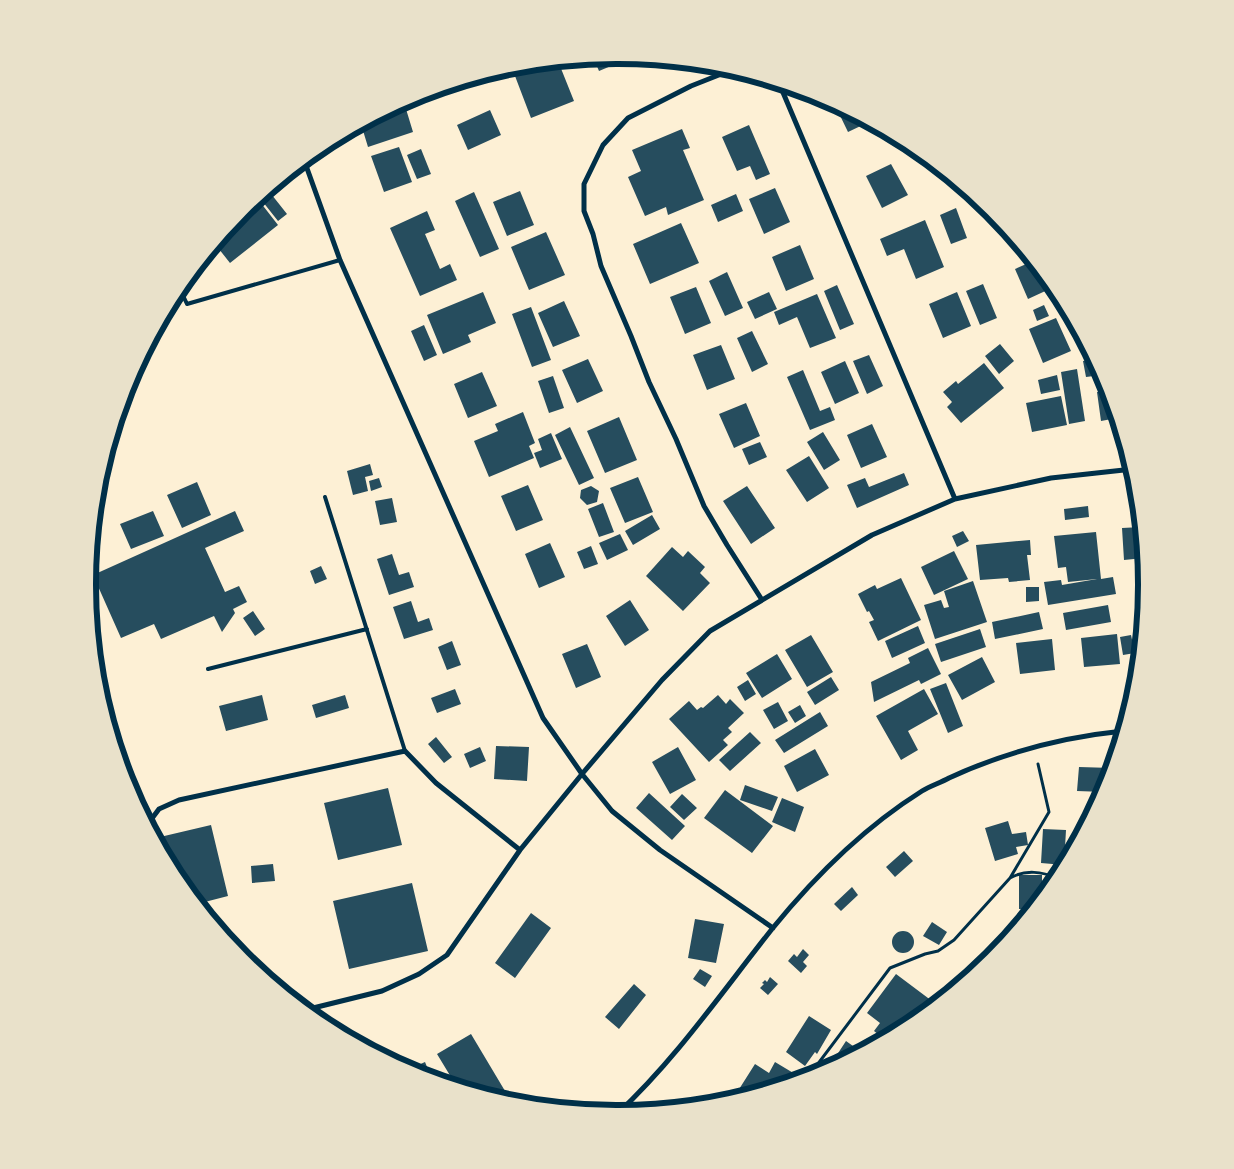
<svg xmlns="http://www.w3.org/2000/svg" width="1234" height="1169" font-family="Figtree,sans-serif">
  <style>
    .building { fill: #264d5e }
    .lines { fill: none; stroke-linecap: round; stroke-linejoin: round }
    .path { stroke: #003049; stroke-width: 3 }
    .service { stroke: #003049; stroke-width: 4 }
    .minor { stroke: #003049; stroke-width: 5 }
    .rim { fill: none; stroke: #003049; stroke-width: 6 }
  </style>
  <rect width="100%" height="100%" fill="#fdf0d5"/>
  <!-- building -->
  <path class="building" d="M617 55 629 56 630 58 599 71 593 57Z
    M551 61H558L574 101 531 118 515 76Z
    M834 103 869 122 848 132Z
    M406 109 413 132 368 147 361 124Z
    M490 110 501 135 468 150 457 125Z
    M749 125 770 174 756 180 750 166 737 171 722 137Z
    M682 129 690 148 683 150 704 200 668 215 666 207 645 216 628 177 641 171 632 150Z
    M399 147 412 182 384 192 371 156Z
    M421 149 431 174 417 179 407 155Z
    M891 164 908 195 882 208 866 176Z
    M775 188 790 222 764 234 749 199Z
    M268 190 287 214 278 221 259 197Z
    M520 191 534 225 507 236 493 202Z
    M474 192 499 249 480 257 455 201Z
    M736 194 743 211 718 222 711 205Z
    M257 198 278 225 230 263 215 244 243 210Z
    M956 208 967 238 951 244 940 215Z
    M427 211 435 230 425 234 440 269 450 264 457 280 420 296 390 228Z
    M925 220 944 267 916 279 904 249 887 256 880 239Z
    M681 223 699 263 650 284 633 244Z
    M546 232 565 275 529 290 511 247Z
    M800 245 814 279 786 291 772 257Z
    M1033 261 1054 287 1028 299 1015 269Z
    M727 272 743 308 725 316 709 281Z
    M983 284 997 318 980 325 966 291Z
    M837 285 854 324 840 330 824 291Z
    M696 287 711 323 685 334 670 297Z
    M483 292 496 323 468 335 471 342 443 354 427 315Z
    M769 292 777 309 755 319 747 302Z
    M957 292 971 326 943 338 929 304Z
    M817 294 836 338 810 348 797 317 779 325 774 312Z
    M564 301 580 336 553 347 538 313Z
    M1044 305 1049 316 1037 321 1033 310Z
    M531 307 551 360 532 367 512 314Z
    M1056 318 1071 351 1043 363 1029 329Z
    M424 325 437 355 424 361 411 331Z
    M752 331 768 364 752 372 737 338Z
    M1000 344 1014 361 999 374 985 356Z
    M721 345 735 379 707 390 693 355Z
    M869 355 883 386 867 394 853 361Z
    M588 359 603 391 577 403 562 370Z
    M1094 359 1102 375 1086 377 1083 361Z
    M845 361 859 393 835 404 821 372Z
    M984 363 1004 388 961 423 947 407 952 402 943 392 956 381 958 384Z
    M1077 369 1085 421 1069 424 1061 372Z
    M803 370 820 411 830 407 835 420 810 430 787 377Z
    M482 372 497 406 468 418 454 384Z
    M1057 375 1060 390 1041 394 1038 380Z
    M553 376 564 408 549 413 538 381Z
    M1109 391 1117 418 1101 421 1097 392Z
    M1061 396 1067 425 1032 432 1026 403Z
    M746 403 760 436 734 448 719 414Z
    M523 412 535 443 529 446 534 458 489 477 474 441 498 431 495 424Z
    M619 417 637 460 605 473 587 431Z
    M872 424 887 457 861 468 847 435Z
    M570 427 594 478 579 485 555 435Z
    M823 432 840 460 824 470 807 442Z
    M551 433 562 459 540 468 534 453 542 450 538 439Z
    M760 442 767 457 749 465 742 449Z
    M809 456 829 488 807 502 786 470Z
    M370 464 373 475 365 477 368 491 353 495 347 471Z
    M904 473 909 485 857 508 847 485 865 478 869 487Z
    M638 477 653 512 625 523 610 488Z
    M379 478 382 487 371 491 369 481Z
    M197 482 211 515 182 528 167 495Z
    M528 485 543 520 516 531 501 496Z
    M591 486 599 491 597 502 587 505 580 498 581 490Z
    M747 486 775 528 751 544 723 501Z
    M392 498 397 522 380 525 375 501Z
    M603 503 614 532 599 537 588 509Z
    M1088 506 1089 517 1065 520 1064 509Z
    M153 511 164 536 131 549 120 524Z
    M235 511 244 531 205 548 225 592 239 586 247 602 233 609 235 613 222 632 214 616 161 639 154 624 121 638 93 575Z
    M652 515 660 529 633 545 625 531Z
    M1141 527 1144 558 1124 560 1122 528Z
    M963 531 969 541 957 547 952 536Z
    M1096 532 1101 579 1113 577 1116 594 1048 605 1044 582 1061 580 1062 585 1097 579 1068 582 1066 567 1058 568 1054 536Z
    M620 534 628 550 607 560 599 543Z
    M1030 540 1031 555H1027L1030 580 1009 582 1008 578 980 580 976 545Z
    M550 543 565 577 539 588 525 554Z
    M591 546 598 564 584 569 577 552Z
    M672 547 683 557 688 551 705 567 700 573 710 583 683 611 646 576Z
    M954 551 968 579 934 595 921 567Z
    M392 554 399 575 409 572 414 587 389 595 377 559Z
    M321 566 327 579 315 584 310 571Z
    M901 578 921 620 878 641 869 622 874 620 869 611 867 612 858 594 875 585 877 589Z
    M973 581 987 622 935 639 924 605 941 600 944 608 949 607 944 591Z
    M1026 587H1039V601L1026 602Z
    M630 600 649 630 625 646 606 616Z
    M411 601 418 622 429 618 433 630 404 639 393 607Z
    M1108 605 1111 622 1066 630 1063 613Z
    M253 611 265 629 255 636 243 618Z
    M1039 612 1043 629 995 639 992 622Z
    M918 626 925 643 892 658 885 641Z
    M980 629 986 647 941 662 935 644Z
    M1117 634 1120 664 1084 667 1081 638Z
    M811 635 833 672 807 687 785 650Z
    M1131 635 1135 653 1123 655 1120 637Z
    M1052 639 1055 670 1020 674 1016 643Z
    M452 641 461 665 447 670 438 647Z
    M587 644 601 677 576 688 562 654Z
    M928 648 941 674 921 684 919 680 874 702 871 682 910 663 908 658Z
    M777 654 792 679 762 698 746 673Z
    M982 657 995 682 962 700 948 675Z
    M831 677 839 690 815 705 807 692Z
    M748 680 756 694 745 701 737 687Z
    M946 683 963 726 948 733 930 689Z
    M455 689 461 704 437 713 431 698Z
    M924 689 938 714 908 731 918 750 901 760 876 716Z
    M262 695 268 720 226 731 219 706Z
    M345 695 349 708 316 718 312 705Z
    M718 695 726 704 730 699 744 713 728 728 732 732 723 740 728 745 709 762 669 719 689 701 697 710 701 707 703 708Z
    M778 702 788 721 774 729 763 710Z
    M800 705 806 716 795 723 788 712Z
    M820 712 828 726 784 753 775 740Z
    M750 732 761 743 730 771 719 760Z
    M436 737 452 757 444 763 428 744Z
    M496 746 529 747 527 781 494 779Z
    M480 747 486 761 470 768 464 754Z
    M678 747 696 780 670 794 652 762Z
    M815 749 829 775 797 792 784 766Z
    M1079 767 1112 768 1104 792 1077 791Z
    M745 785 778 797 772 811 740 800Z
    M388 788 402 845 338 860 324 803Z
    M725 790 773 826 752 853 704 818Z
    M649 793 685 826 672 840 636 808Z
    M682 794 697 808 684 820 670 807Z
    M782 798 804 807 795 832 772 822Z
    M1008 821 1012 834 1026 832 1028 845 1016 847 1018 854 995 861 985 828Z
    M211 825 228 896 197 904 188 893 187 886H183L177 878 164 855 160 837Z
    M1043 829 1066 830 1064 865 1041 863Z
    M1073 833 1081 834 1071 853Z
    M904 851 913 861 895 877 886 867Z
    M273 864 275 881 252 883 251 866Z
    M1019 875H1042V884L1052 885 1032 909H1019Z
    M412 883 428 951 349 969 333 901Z
    M852 887 858 895 841 911 834 904Z
    M531 913 551 928 515 978 495 963Z
    M695 919 724 924 716 963 688 958Z
    M932 922 947 932 939 945 923 936Z
    M892 942a11 11 0 1 1 22 0a11 11 0 1 1-22 0Z
    M803 949 809 955 803 962 807 966 801 973 788 961 794 954 797 957Z
    M700 969 712 976 705 987 693 979Z
    M896 974 936 1004 912 1024 884 1039 874 1031 880 1023 867 1013Z
    M770 977 778 984 768 995 760 988 764 984 762 983 765 980 767 982Z
    M634 984 646 995 619 1029 605 1017Z
    M809 1016 831 1030 817 1054 815 1052 805 1066 786 1052Z
    M471 1034 508 1096 501 1100 457 1087 437 1054Z
    M846 1041 860 1051 827 1070Z
    M425 1062 432 1079 407 1070Z
    M775 1062 795 1074 789 1083 741 1097 736 1094 755 1064 769 1073Z"/>
  <g class="lines">
    <!-- path -->
    <path class="path" d="M1010 878C1026 869 1042 872 1058 878
      M808 1077 890 968 925 954 938 951 954 940 1010 878 1049 812 1038 764"/>
    <!-- service -->
    <path class="service" d="M179 287 187 304 340 260
      M325 497 405 751
      M208 669 367 629"/>
    <!-- minor -->
    <path class="minor" d="M734 69 691 86 628 118 603 145 584 184V211L593 234 601 266 631 336 649 382 676 439 704 506 727 545 762 600
      M779 83 955 499
      M304 160 340 260 543 718 582 774 612 811 660 850 773 928
      M150 829V821L159 809 179 800 405 751 436 783 520 850
      M305 1010 382 991 419 974 447 955 520 850 582 774 662 680 710 631 872 535 955 499 1051 478 1133 469
      M617 1114C676 1059 722 992 772 929 815 876 863 828 922 791 930 786 940 783 949 778 1003 753 1064 737 1123 731"/>
  </g>
  <!-- crop -->
  <path d="M0 0H1234V1169H0ZM616 64H618A520 520 0 0 1 1138 584V585A520 520 0 0 1 618 1105H616A520 520 0 0 1 96 585V584A520 520 0 0 1 616 64Z" fill="#e9e1ca" fill-rule="evenodd"/>
  <path class="rim" d="M616 64H618A520 520 0 0 1 1138 584V585A520 520 0 0 1 618 1105H616A520 520 0 0 1 96 585V584A520 520 0 0 1 616 64Z"/>
</svg>
